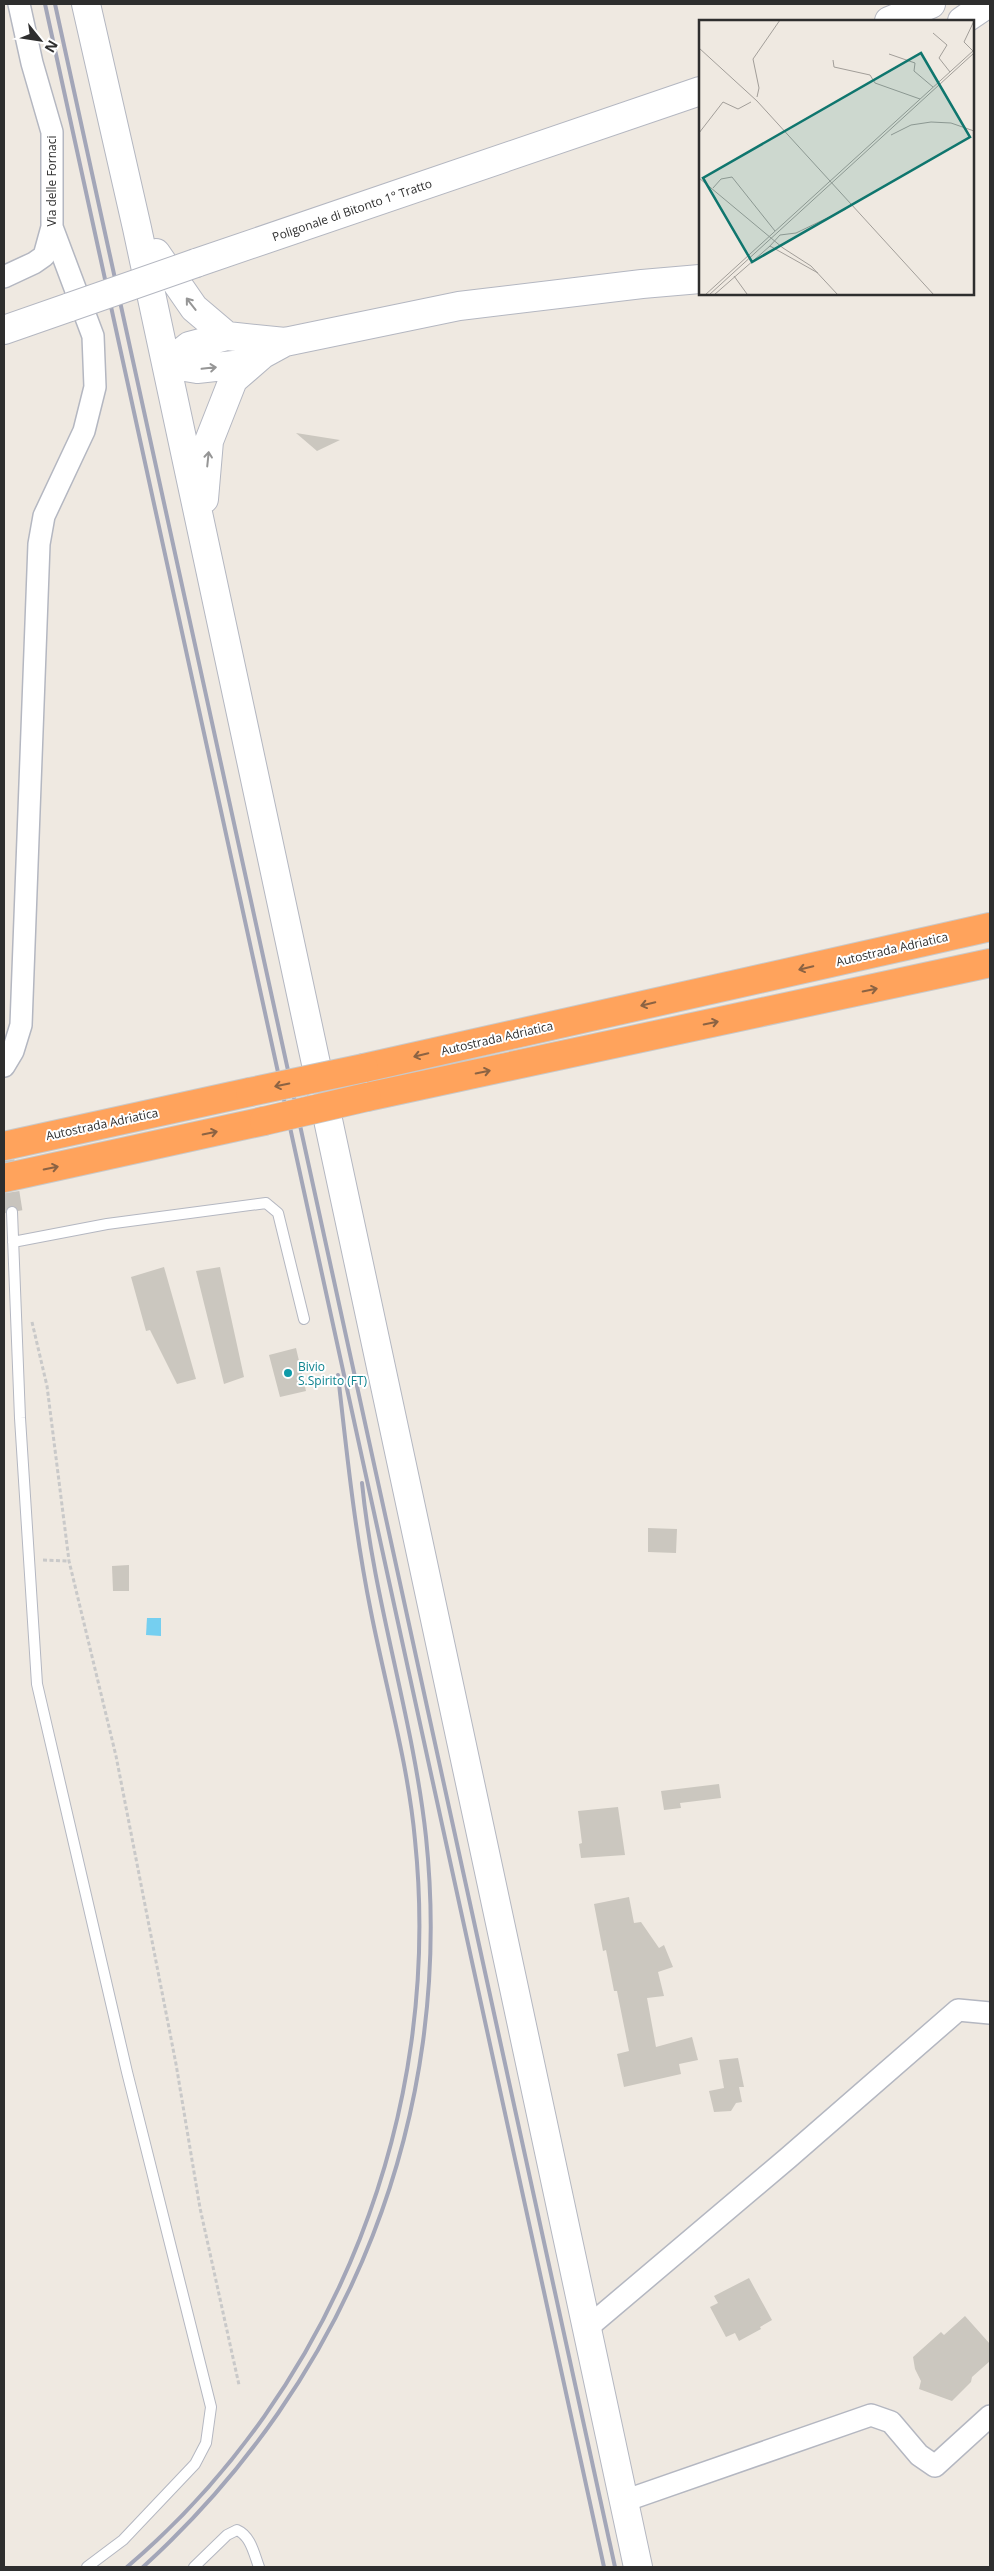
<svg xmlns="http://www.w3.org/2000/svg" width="994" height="2571" font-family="'Open Sans',sans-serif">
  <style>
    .water { fill: #75cff0 }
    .building { fill: #cbc7bf }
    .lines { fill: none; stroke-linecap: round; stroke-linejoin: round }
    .minor-tunnel { stroke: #c8c4bd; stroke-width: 21; stroke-dasharray: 21 11; stroke-linecap: butt }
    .service-casing { stroke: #b4b7c1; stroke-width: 12 }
    .minor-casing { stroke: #b4b7c1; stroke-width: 24 }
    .secondary-casing { stroke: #b4b7c1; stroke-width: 30 }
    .motorway-casing { stroke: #c9c9c9; stroke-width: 30 }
    .path { stroke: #c9c9c9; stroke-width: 3; stroke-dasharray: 4 2.5; stroke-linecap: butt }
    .service { stroke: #fff; stroke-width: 10 }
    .minor { stroke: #fff; stroke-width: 21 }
    .secondary { stroke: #fff; stroke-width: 28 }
    .motorway { stroke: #ffa35c; stroke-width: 28 }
    .rail { stroke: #a3a6b8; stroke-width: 4 }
    .secondary-bridge-casing { stroke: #b4b7c1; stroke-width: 30; stroke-linecap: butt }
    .motorway-bridge-casing { stroke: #c9c9c9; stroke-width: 30; stroke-linecap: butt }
    .secondary-bridge { stroke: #fff; stroke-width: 28 }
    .motorway-bridge { stroke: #ffa35c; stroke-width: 28 }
    .oneway { stroke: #969696 }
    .oneway2 { stroke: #8c6343 }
    .culture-dot { fill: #0f9aa8; stroke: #fff; stroke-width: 2 }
    .labels { text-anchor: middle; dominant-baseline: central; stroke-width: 4; stroke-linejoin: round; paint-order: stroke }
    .street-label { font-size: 12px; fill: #2e2e2e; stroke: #fff }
    .culture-label { font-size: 12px; fill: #0d838f; stroke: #fff; text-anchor: start }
    .inset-road { fill: none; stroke: #a29e99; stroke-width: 1 }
    .view { fill: #0f766e; fill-opacity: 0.15; stroke: #0f766e; stroke-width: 2.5 }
    .inset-edge { fill: none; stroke: #2e2e2e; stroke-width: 2.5 }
  </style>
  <rect width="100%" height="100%" fill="#efe9e1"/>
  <!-- water -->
  <path class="water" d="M147 1618H161V1636L146 1635Z"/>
  <!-- building -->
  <path class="building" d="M296 433 340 440 317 451Z
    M164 1267 196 1379 177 1384 150 1330 146 1331 131 1277Z
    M220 1267 244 1377 224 1384 196 1271Z
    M296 1348 306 1391 280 1397 269 1355Z
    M648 1528 677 1529 676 1553 648 1552Z
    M129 1565V1591H113L112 1566Z
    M719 1784 721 1798 680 1803 681 1808 664 1810 661 1791Z
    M618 1807 625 1855 581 1858 579 1844 582 1843 578 1811Z
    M629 1897 634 1923 641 1922 659 1948 664 1945 673 1967 658 1972 664 1996 647 1998 656 2047 692 2037 698 2060 679 2064 681 2074 624 2087 617 2054 629 2051 617 1991H614L606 1950 603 1951 594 1904Z
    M738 2058 744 2087H739L742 2102 736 2103 731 2111 714 2112 709 2091 724 2088 719 2060Z
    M749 2278 772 2320 760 2327 761 2329 739 2341 735 2333 726 2337 710 2307 718 2303 714 2296Z
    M965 2316 990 2344V2361L972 2377 971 2382 952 2401 919 2389 921 2381 915 2369 913 2357 941 2332 944 2335Z"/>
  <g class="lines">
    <!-- minor-tunnel -->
    <path class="minor-tunnel" d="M4 1161 12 1212"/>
    <!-- service casing -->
    <g class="service-casing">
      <path id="service" d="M12 1212 20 1418 37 1684 127 2072 211 2407 206 2443 195 2464 123 2540 87 2567
        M13 1242 107 1224 266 1203 278 1213 304 1319
        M194 2567 227 2535 237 2530C251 2536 254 2554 259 2567"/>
    </g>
    <!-- minor casing -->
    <g class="minor-casing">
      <path id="minor" d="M4 277 34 263 44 256 52 227V132L32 63 19 4
        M4 1066 13 1051 21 1025 39 544 44 516 84 431 95 387 93 336 52 227
        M587 2328 788 2158 958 2010 990 2013
        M624 2501 871 2415 891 2422 919 2455 935 2466 990 2416"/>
    </g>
    <!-- secondary casing -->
    <g class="secondary-casing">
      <path id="secondary" d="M86 4 137 228 638 2567
        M889 21 931 4
        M962 21 987 4
        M156 253 194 308 227 336
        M196 263 700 91
        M4 330 70 307
        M167 364 189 346 227 336 285 342 459 306 642 284 700 279
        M167 364 197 369 252 363
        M204 499 209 441 233 380 263 354 285 342"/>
    </g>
    <!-- motorway casing -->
    <g class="motorway-casing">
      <path id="motorway" d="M364 1068 990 927
        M367 1097 990 963
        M4 1146 250 1092
        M4 1178 264 1121"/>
    </g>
    <!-- path -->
    <path class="path" d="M32 1322 47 1386 69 1561 116 1756 176 2064 200 2208 239 2385
      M43 1560 69 1561"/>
    <!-- service -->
    <use href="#service" class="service"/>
    <!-- minor -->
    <use href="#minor" class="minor"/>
    <!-- secondary -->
    <use href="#secondary" class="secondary"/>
    <!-- motorway -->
    <use href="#motorway" class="motorway"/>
    <!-- rail -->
    <path class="rail" d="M45 4 604 2567
      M55 4 615 2567
      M127 2567C336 2389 443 2112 415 1840 408 1763 386 1688 371 1612 355 1533 347 1455 338 1375
      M143 2567C349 2380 455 2114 426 1837 413 1717 374 1603 362 1483"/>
    <!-- secondary-bridge casing -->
    <g class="secondary-bridge-casing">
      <path id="secondary-bridge" d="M70 307 196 263"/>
    </g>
    <!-- motorway-bridge casing -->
    <g class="motorway-bridge-casing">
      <path id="motorway-bridge" d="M250 1092 364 1068
        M264 1121 367 1097"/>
    </g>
    <!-- secondary-bridge -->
    <use href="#secondary-bridge" class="secondary-bridge"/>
    <!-- motorway-bridge -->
    <use href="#motorway-bridge" class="motorway-bridge"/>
  </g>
  <!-- one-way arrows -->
  <defs><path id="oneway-shaft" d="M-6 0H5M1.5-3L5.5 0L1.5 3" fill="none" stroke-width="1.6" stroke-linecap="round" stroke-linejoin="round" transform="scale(1.25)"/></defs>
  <g class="oneway">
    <use href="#oneway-shaft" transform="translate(191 304) rotate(-128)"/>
    <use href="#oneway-shaft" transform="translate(209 368) rotate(-6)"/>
    <use href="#oneway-shaft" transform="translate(208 459) rotate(-84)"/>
  </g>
  <g class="oneway2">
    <use href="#oneway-shaft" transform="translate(806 968) rotate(167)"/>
    <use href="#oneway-shaft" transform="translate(870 990) rotate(-12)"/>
    <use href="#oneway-shaft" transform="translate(648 1004) rotate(167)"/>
    <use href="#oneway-shaft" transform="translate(711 1023) rotate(-12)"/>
    <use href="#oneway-shaft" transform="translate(421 1055) rotate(167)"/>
    <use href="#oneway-shaft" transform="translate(483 1072) rotate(-12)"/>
    <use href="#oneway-shaft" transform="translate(282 1085) rotate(168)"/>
    <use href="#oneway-shaft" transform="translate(210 1133) rotate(-12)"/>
    <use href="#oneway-shaft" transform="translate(51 1168) rotate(-12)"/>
  </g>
  <!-- markers -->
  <circle class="culture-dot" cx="288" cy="1373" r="5"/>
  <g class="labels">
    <!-- street labels -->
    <g class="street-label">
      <text transform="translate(51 181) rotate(-90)">Via delle Fornaci</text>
      <text transform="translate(352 210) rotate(-19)">Poligonale di Bitonto 1° Tratto</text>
      <text transform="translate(892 949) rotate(-13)">Autostrada Adriatica</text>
      <text transform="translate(497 1038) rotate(-13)">Autostrada Adriatica</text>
      <text transform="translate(102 1124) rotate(-12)">Autostrada Adriatica</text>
    </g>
    <!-- culture labels -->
    <g class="culture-label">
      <text x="298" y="1366">Bivio<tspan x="298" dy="14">S.Spirito (FT)</tspan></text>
    </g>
  </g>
  <!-- overview -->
  <g transform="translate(699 20)">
    <rect width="275" height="275" fill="#efe9e1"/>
    <path class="inset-road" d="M234 13 248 25 240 38 251 52M0 28 58 81 235 275M274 31 265 22 275 1M190 34 216 43 215 51 234 67M134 40 135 47 171 55 176 63 221 79M58 77 60 68 54 39 81 0M0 113 24 82 39 89 52 82M192 115 212 105 232 102 252 103 275 111M0 158 84 228 112 246 139 275M14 168 22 159 33 157 76 211M70 227 81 215 97 213 147 189M35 256 48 274M6 275 275 30M10 275 275 33M15 275 71 226 119 253"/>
    <path class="view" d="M222 33 271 117 53 242 4 158Z"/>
    <rect width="275" height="275" class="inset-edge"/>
  </g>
  <!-- border -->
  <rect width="994" height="2571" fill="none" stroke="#2e2e2e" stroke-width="10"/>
  <!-- north arrow -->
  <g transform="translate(40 40) rotate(120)" stroke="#ffffff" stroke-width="4" paint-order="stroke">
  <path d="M0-4L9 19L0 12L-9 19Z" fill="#2e2e2e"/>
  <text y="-8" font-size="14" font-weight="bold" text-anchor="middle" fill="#2e2e2e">N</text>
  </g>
</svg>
